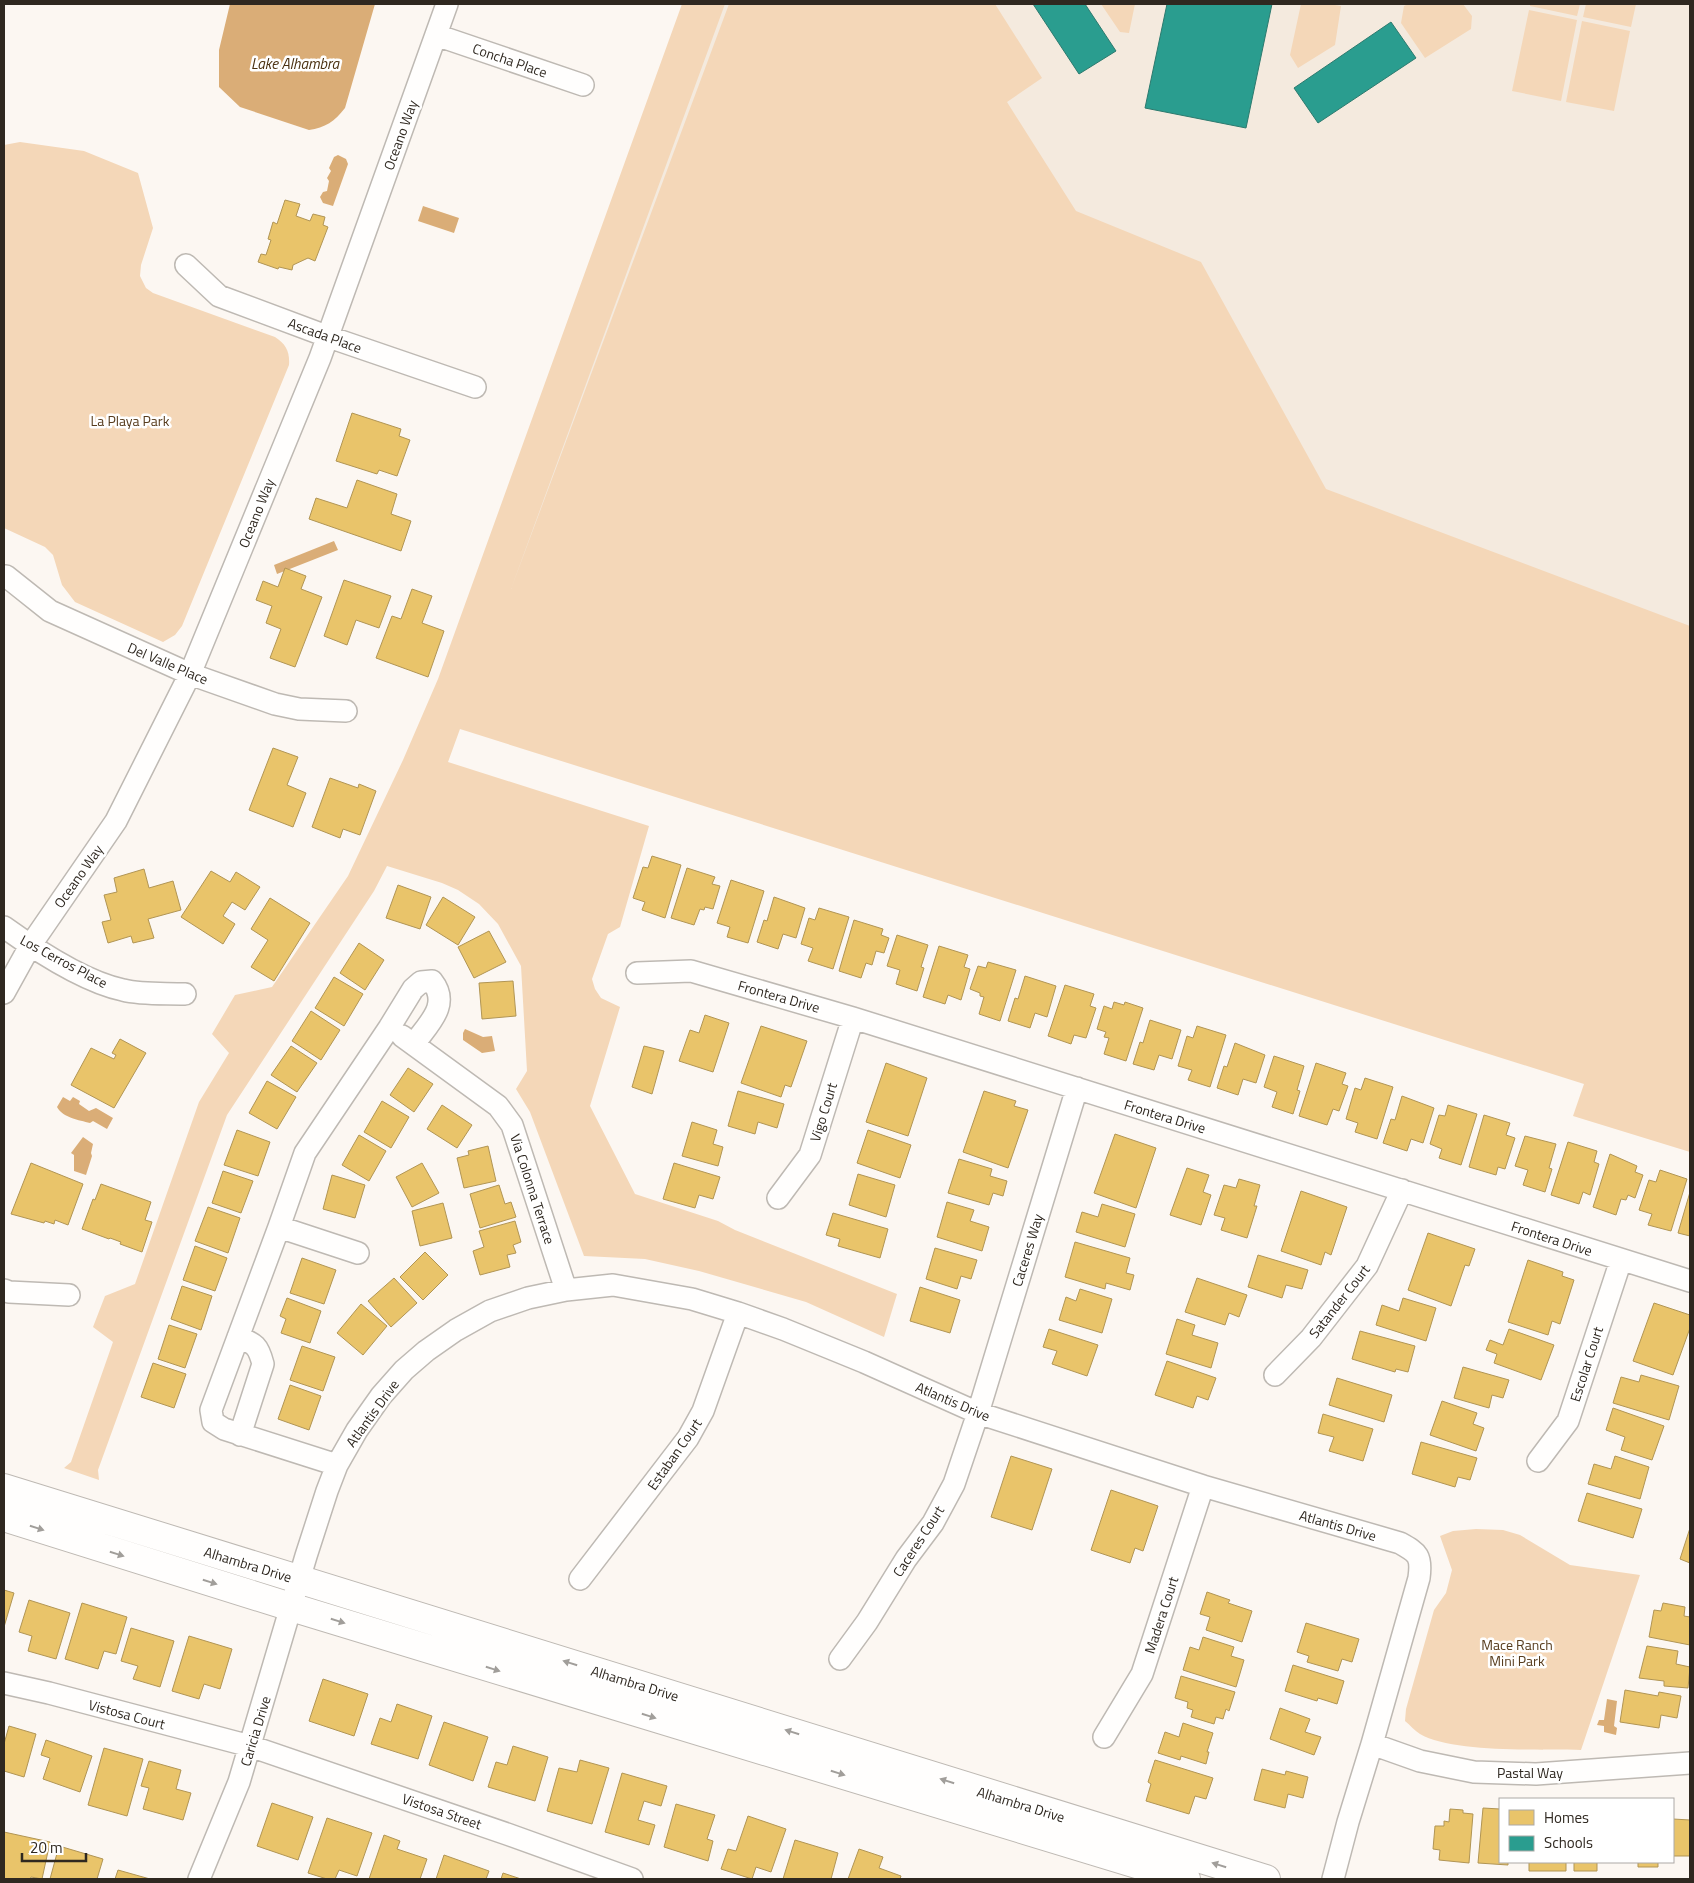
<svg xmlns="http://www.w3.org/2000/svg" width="1694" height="1883" font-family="'Titillium Web',sans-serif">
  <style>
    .built { fill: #f4eade }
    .green { fill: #f4d7b8 }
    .water { fill: #daad77 }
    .homes { fill: #e9c46a; stroke: #b19554 }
    .schools { fill: #2a9d8f; stroke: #2c7a6e }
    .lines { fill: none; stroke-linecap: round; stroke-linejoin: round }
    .minor-casing { stroke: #beb9b3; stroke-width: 24 }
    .secondary-casing { stroke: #beb9b3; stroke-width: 30 }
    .minor { stroke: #fffefd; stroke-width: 21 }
    .secondary { stroke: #fffefd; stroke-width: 28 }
    .oneway { fill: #a19e9a }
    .labels { text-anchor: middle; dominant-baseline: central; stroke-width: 5; stroke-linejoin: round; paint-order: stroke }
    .street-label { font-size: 14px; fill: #2f2820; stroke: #fff }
    .park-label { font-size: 14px; fill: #573c1d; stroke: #fff }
    .water-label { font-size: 15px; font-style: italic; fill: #492f0f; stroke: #fff }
  </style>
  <rect width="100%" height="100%" fill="#fcf7f2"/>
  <!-- built -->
  <path class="built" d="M718 4H1690V788L459 729Z"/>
  <!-- green -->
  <path class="green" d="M682 4H725L511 589 729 4H995L1042 78 1007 102 1076 211 1201 262 1326 489 1690 626V1152L1573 1116 1584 1084 460 729 448 762 649 826 620 927 608 934 592 979 595 989 601 998 620 1007 590 1106 635 1194 718 1221 735 1230 897 1294 884 1337 806 1302 699 1271 645 1259 584 1256 530 1112 516 1089 527 1071 521 966 498 924 479 904 458 890 442 883 387 866 374 891 227 1115 98 1470 99 1480 64 1468 71 1462 113 1342 93 1327 105 1296 135 1284 199 1102 229 1053 212 1034 235 995 272 987 348 876 403 760 438 679Z
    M1101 4H1135L1129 33 1120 32Z
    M1301 4H1329L1341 6 1335 45 1298 68 1290 55Z
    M1408 4H1463L1472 16 1471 29 1425 58 1401 23 1404 6Z
    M1530 4H1580L1577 16 1530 6Z
    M1586 4H1636L1631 27 1583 17Z
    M1529 10 1577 20 1561 101 1512 91Z
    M1582 21 1630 31 1614 111 1566 102Z
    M20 142 84 151 138 173 153 228 141 265 140 276 146 288 153 293 275 337C286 344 290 352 289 365L182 626 175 635 163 642 75 602 62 585 53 555 45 547 4 528V145Z
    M1476 1529 1503 1530 1520 1535 1570 1565 1640 1575 1581 1750C1542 1749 1452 1753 1420 1734 1415 1731 1410 1725 1405 1721L1406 1709 1434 1610 1446 1593 1452 1570 1440 1536 1453 1531Z"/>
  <!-- water -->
  <path class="water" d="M230 4H375L345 108C335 121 325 128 309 130L240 107 219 87V50Z
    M338 155 346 159 348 164 333 206 323 203 320 197 323 192 327 191 329 181 327 178 331 171 329 168 334 157Z
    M423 206 459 218 454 233 418 221Z
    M334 541 338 550 277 574 274 565Z
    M465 1029 483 1037 492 1036 495 1051 482 1053 463 1040V1033Z
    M63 1097 70 1101 73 1097 80 1101 79 1104 89 1111 96 1108 113 1118 107 1129 93 1121 90 1123C79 1120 63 1118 57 1107Z
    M83 1137 93 1144 91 1153 92 1156 86 1175 74 1171V1155L71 1153Z
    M1607 1699 1617 1701 1614 1726 1617 1728 1616 1735 1604 1732V1726L1597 1725 1599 1720H1604Z"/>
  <!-- homes -->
  <path class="homes" d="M285 200 300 204 296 216 310 221 313 214 325 217 323 225 328 227 315 261 308 258 293 265 292 270 279 267 278 269 258 262 261 254 266 255 271 240 268 239 273 222 277 224Z
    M352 413 401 429 399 436 410 440 397 476 379 470 377 474 336 461Z
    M357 480 397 494 391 514 411 521 401 551 309 519 316 498 347 508Z
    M285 568 306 576 301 589 322 597 295 667 270 658 281 629 266 623 272 606 256 600 263 581 278 587Z
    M344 580 391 596 379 628 356 620 347 645 324 636Z
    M412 589 432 596 422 623 444 631 428 677 376 658 392 616 401 619Z
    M273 748 298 757 287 785 306 793 293 827 249 810Z
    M330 778 358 788 359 784 376 791 360 835 343 829 340 838 312 827Z
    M652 856 681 865 665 918 642 910 645 902 633 898 643 867 648 868Z
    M687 868 715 877 712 884 720 886 713 909 705 907 704 910 700 909 694 925 671 918Z
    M144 869 149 888 173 881 181 910 148 919 154 938 133 943 131 936 108 943 102 922 111 920 104 895 117 892 114 878Z
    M211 871 230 882 236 872 260 887 245 910 232 902 223 916 235 924 223 944 181 917Z
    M731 880 764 891 748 943 727 937 730 927 717 923Z
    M398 885 431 897 420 929 386 918Z
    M443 897 475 917 458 945 426 925Z
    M774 897 805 908 796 938 783 934 778 949 757 942 764 920 767 921Z
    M270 898 310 923 274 981 251 967 268 940 251 929Z
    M819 908 849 917 833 969 808 961 813 948 801 944 809 918 815 920Z
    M854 920 883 929 881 935 889 938 884 953 876 951 872 965 866 963 861 978 839 971Z
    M489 931 506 962 474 978 458 947Z
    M897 935 928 945 921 967 924 968 917 991 896 984 900 970 887 966Z
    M359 943 384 960 365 990 340 973Z
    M939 946 968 955 964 967 970 969 961 1000 948 995 945 1004 923 997Z
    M988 962 1016 970 1000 1021 979 1014 984 997 980 996V993L970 989 978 966 986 968Z
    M1025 976 1056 986 1047 1017 1035 1013 1030 1028 1008 1021 1015 998 1018 999Z
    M334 977 363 994 344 1026 315 1008Z
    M513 981 516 1016 482 1019 479 983Z
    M1065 985 1094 994 1090 1006 1096 1008 1086 1038 1074 1035 1071 1044 1048 1036Z
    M1114 1002 1124 1005 1125 1002 1143 1008 1126 1061 1104 1054 1109 1038 1104 1037 1106 1032 1097 1029 1104 1006 1112 1009Z
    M311 1011 340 1030 321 1060 292 1041Z
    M705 1015 729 1023 713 1072 679 1061 690 1030 699 1033Z
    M1150 1020 1181 1030 1172 1059 1159 1055 1154 1070 1133 1064 1140 1042 1143 1043Z
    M761 1026 807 1041 791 1087 785 1085 781 1097 741 1083Z
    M1197 1026 1226 1035 1210 1087 1188 1080 1192 1070 1178 1066 1187 1036 1193 1038Z
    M120 1039 146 1053 114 1108 71 1085 91 1048 114 1059 116 1055 112 1053Z
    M1235 1043 1265 1055 1256 1083 1243 1079 1238 1095 1217 1088 1224 1066 1227 1067Z
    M291 1046 317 1063 297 1092 271 1075Z
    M644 1046 664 1051 652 1094 632 1087Z
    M1274 1056 1304 1066 1297 1090 1300 1091 1293 1114 1272 1107 1277 1092 1264 1087Z
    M886 1063 927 1078 908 1136 866 1122Z
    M1316 1063 1346 1073 1342 1084 1348 1086 1339 1111 1333 1109 1327 1125 1299 1116Z
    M408 1068 433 1084 414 1112 390 1095Z
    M1365 1078 1393 1087 1377 1139 1355 1132 1358 1123 1346 1119 1355 1088 1361 1090Z
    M267 1081 296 1097 277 1129 249 1113Z
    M738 1091 784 1104 777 1128 758 1122 755 1134 728 1126Z
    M984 1091 1016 1101 1014 1106 1028 1110 1008 1168 963 1152Z
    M1402 1096 1434 1108 1423 1143 1411 1139 1407 1151 1383 1143 1391 1119 1395 1120Z
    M382 1101 409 1117 391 1148 364 1132Z
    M442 1105 472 1125 457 1148 427 1129Z
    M1448 1105 1477 1114 1461 1165 1439 1158 1442 1149 1430 1144 1439 1115 1445 1116Z
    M1484 1115 1510 1123 1506 1135 1515 1138 1505 1169 1498 1167 1496 1175 1469 1167Z
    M692 1122 717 1130 713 1144 723 1147 718 1166 682 1156Z
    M237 1130 270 1142 258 1176 224 1165Z
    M868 1130 911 1145 900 1178 857 1163Z
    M1115 1134 1156 1148 1136 1208 1094 1193Z
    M359 1135 386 1151 369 1181 342 1165Z
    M1525 1136 1556 1144 1549 1168 1552 1169 1545 1192 1523 1185 1528 1170 1515 1166Z
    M1568 1142 1597 1151 1594 1162 1599 1164 1590 1195 1583 1192 1579 1204 1551 1195Z
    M488 1146 496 1181 464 1188 457 1158 469 1155 468 1151Z
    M1610 1154 1637 1166 1635 1172 1643 1175 1635 1198 1628 1195 1626 1200 1621 1199 1616 1215 1593 1207Z
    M959 1159 992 1169 990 1176 1007 1181 1003 1196 993 1193 989 1205 948 1193Z
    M31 1163 83 1184 68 1225 55 1220 54 1224 45 1221 44 1223 11 1214Z
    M422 1163 439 1193 412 1207 396 1177Z
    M674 1163 720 1177 713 1199 699 1195 695 1208 663 1199Z
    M1187 1168 1209 1175 1203 1192 1211 1195 1201 1225 1170 1215Z
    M1660 1170 1687 1179 1671 1231 1648 1225 1652 1214 1639 1210 1649 1180 1656 1182Z
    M223 1171 253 1181 241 1213 212 1203Z
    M858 1174 895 1185 886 1217 849 1205Z
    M332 1175 365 1185 355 1218 323 1209Z
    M1239 1179 1260 1185 1254 1206H1257L1247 1238 1221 1230 1225 1218 1214 1215 1224 1185 1236 1188Z
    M101 1184 151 1202 145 1220 152 1222 142 1252 120 1244 121 1242 110 1238 109 1239 82 1229 93 1199 95 1200Z
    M499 1185 505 1204 511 1202 516 1217 480 1228 470 1194Z
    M1301 1191 1347 1207 1331 1255 1325 1252 1321 1265 1281 1251Z
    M1690 1192V1236L1678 1233Z
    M947 1202 974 1210 970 1221 989 1227 982 1251 937 1237Z
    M443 1203 452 1238 420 1246 412 1211Z
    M1102 1204 1135 1214 1125 1247 1076 1232 1082 1212 1098 1217Z
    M208 1207 240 1218 228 1253 195 1241Z
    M833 1213 888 1229 880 1258 838 1246 840 1239 826 1235Z
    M515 1221 521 1242 513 1245 516 1253 507 1255 510 1267 480 1275 473 1251 484 1247 479 1231Z
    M1428 1233 1475 1249 1469 1266 1465 1265 1451 1306 1408 1290Z
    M1075 1242 1130 1258 1126 1273 1134 1275 1130 1290 1106 1283 1105 1289 1065 1277Z
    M195 1246 227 1258 215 1291 183 1280Z
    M935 1248 977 1260 971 1279 961 1276 957 1289 926 1279Z
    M425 1252 448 1275 423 1300 400 1277Z
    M1258 1255 1308 1270 1302 1289 1286 1285 1282 1298 1248 1287Z
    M302 1258 336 1270 324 1304 290 1293Z
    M1528 1260 1563 1272 1562 1276 1574 1280 1560 1324 1552 1321 1548 1335 1508 1322Z
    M394 1278 417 1303 391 1327 368 1301Z
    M1197 1278 1247 1295 1239 1317 1229 1313 1225 1325 1185 1312Z
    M182 1286 212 1296 201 1330 171 1319Z
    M920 1287 960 1300 950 1333 910 1321Z
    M1080 1289 1112 1299 1102 1333 1059 1320 1066 1297 1076 1301Z
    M287 1298 321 1311 310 1343 281 1333 286 1319 280 1316Z
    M1403 1298 1436 1308 1426 1341 1376 1325 1382 1305 1399 1311Z
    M1654 1303 1690 1315V1328L1673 1375 1633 1361Z
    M361 1304 387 1326 363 1355 337 1333Z
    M1177 1319 1195 1325 1192 1335 1218 1343 1211 1368 1166 1354Z
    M169 1325 197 1334 185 1368 158 1359Z
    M1049 1329 1098 1345 1087 1376 1052 1364 1057 1351 1043 1347Z
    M1509 1329 1554 1345 1541 1380 1494 1363 1497 1354 1486 1350 1490 1340 1503 1345Z
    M1360 1331 1415 1346 1408 1372 1396 1369 1395 1372 1352 1359Z
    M302 1346 335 1357 323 1391 290 1380Z
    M1167 1361 1216 1378 1208 1400 1197 1396 1193 1408 1155 1395Z
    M153 1363 186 1374 174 1408 141 1397Z
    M1463 1367 1509 1380 1503 1398 1492 1395 1489 1408 1454 1398Z
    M1641 1375 1679 1386 1669 1420 1613 1403 1621 1377 1639 1382Z
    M1337 1378 1392 1395 1384 1422 1329 1405Z
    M290 1385 321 1396 309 1430 278 1419Z
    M1442 1401 1477 1413 1473 1424 1484 1428 1476 1451 1430 1435Z
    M1613 1408 1664 1426 1652 1460 1621 1450 1625 1437 1606 1430Z
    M1323 1414 1373 1429 1363 1461 1329 1451 1334 1437 1318 1433Z
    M1421 1442 1477 1458 1470 1480 1458 1477 1455 1487 1412 1474Z
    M1011 1456 1052 1469 1032 1530 991 1517Z
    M1615 1456 1649 1467 1640 1499 1588 1484 1594 1464 1611 1469Z
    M1111 1490 1158 1506 1143 1551 1135 1548 1130 1563 1091 1550Z
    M1587 1493 1642 1509 1633 1538 1578 1521Z
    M1690 1528V1563L1680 1559Z
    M4 1590 14 1593 4 1627Z
    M1207 1592 1230 1600 1228 1603 1252 1611 1242 1642 1206 1630 1210 1617 1200 1614Z
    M29 1600 70 1613 56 1659 28 1651 32 1636 19 1632Z
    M82 1603 127 1617 116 1654 104 1651 98 1669 65 1659Z
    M1663 1603 1685 1607 1684 1616 1690 1617V1645L1649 1637 1654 1610 1661 1611Z
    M1306 1623 1359 1639 1352 1662 1342 1659 1338 1671 1307 1662 1309 1656 1297 1652Z
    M131 1628 174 1641 160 1687 133 1679 138 1666 121 1661Z
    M189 1636 232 1649 220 1689 204 1684 199 1699 172 1691Z
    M1203 1637 1234 1647 1231 1656 1244 1660 1236 1687 1183 1670 1190 1647 1199 1650Z
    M1647 1646 1678 1651 1676 1664 1690 1667 1688 1688 1664 1686V1681L1639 1678Z
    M1293 1665 1344 1681 1337 1704 1318 1698 1317 1701 1285 1691Z
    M1181 1676 1235 1692 1229 1711 1226 1709 1223 1719 1216 1717 1214 1724 1191 1717 1193 1710 1187 1708 1188 1702 1175 1698Z
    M323 1679 368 1694 354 1736 309 1721Z
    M1625 1690 1658 1696 1659 1692 1681 1696 1677 1718 1661 1715 1659 1728 1620 1722Z
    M397 1704 432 1716 418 1759 371 1744 380 1718 391 1722Z
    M1280 1708 1310 1719 1305 1732 1321 1737 1314 1755 1270 1739Z
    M444 1722 488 1737 473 1781 429 1765Z
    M1183 1723 1213 1733 1207 1752H1209L1206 1764 1181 1756 1180 1760 1158 1753 1165 1732 1179 1737Z
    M9 1726 36 1734 24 1777 4 1771V1744Z
    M46 1740 92 1756 80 1792 43 1779 50 1758 41 1755Z
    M513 1746 548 1757 535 1801 488 1787 496 1762 507 1765Z
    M104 1748 143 1759 127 1816 88 1805Z
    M580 1760 609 1768 592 1824 547 1811 559 1768 577 1772Z
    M1155 1760 1213 1778 1206 1799 1195 1796 1189 1814 1146 1801 1151 1784 1148 1782Z
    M149 1761 181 1770 176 1789 191 1793 183 1820 143 1809 149 1788 141 1786Z
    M1262 1769 1285 1775 1286 1771 1308 1777 1303 1798 1288 1794 1285 1808 1254 1800Z
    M622 1773 667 1786 661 1806 644 1801 638 1820 655 1825 649 1845 605 1832Z
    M272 1803 313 1817 298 1860 257 1846Z
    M676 1804 715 1815 707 1839 713 1841 708 1861 664 1847Z
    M1483 1808 1500 1809V1862H1508V1865L1478 1863Z
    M1450 1809 1463 1810V1813L1473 1814 1469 1863 1439 1860 1440 1850 1433 1849 1435 1826H1444V1821L1449 1822Z
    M748 1816 786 1829 771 1872 756 1867 752 1879 721 1869 728 1849 736 1851Z
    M327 1818 372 1833 357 1876 339 1870 335 1879H327L308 1873Z
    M1673 1819 1690 1820V1856H1673Z
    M4 1832 50 1842 42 1879 31 1877 30 1879H4Z
    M384 1835 400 1841 397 1849 427 1859 420 1879H369Z
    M795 1840 838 1853 831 1879H783Z
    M59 1846 103 1859 97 1879H50Z
    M859 1849 883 1857 879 1868 901 1876 900 1879H848Z
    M444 1855 489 1871 486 1879H436Z
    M1529 1862H1566V1871H1529Z
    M1574 1862H1597V1871H1574Z
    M1638 1862H1658V1867H1638Z
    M118 1870 150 1879H115Z
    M503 1873 521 1879H501Z"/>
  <!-- schools -->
  <path class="schools" d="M1033 4H1085L1116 51 1079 74Z
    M1167 4H1272L1246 128 1145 108Z
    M1391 22 1416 58 1318 123 1294 88Z"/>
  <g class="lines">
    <!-- minor casing -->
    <g class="minor-casing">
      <path id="minor" d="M436 35 583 85
        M186 265 219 296 329 337 475 387
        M6 576 50 611 190 674 275 704 299 709 346 711
        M4 927C36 950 85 982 123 990 143 995 165 993 185 994
        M637 973 691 971 853 1018 1690 1281
        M4 993 30 946 116 821 190 674 320 358 447 4
        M402 1036 498 1106 512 1125 566 1290
        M778 1198 810 1155 853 1018
        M279 1227 358 1253
        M4 1290 9 1292 69 1295
        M238 1337C255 1344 258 1345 263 1364L240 1435
        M1275 1375 1311 1338 1367 1266 1402 1190
        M1538 1461 1568 1421 1621 1260
        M337 1465 224 1429 213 1422 211 1410 279 1227 305 1153 389 1028 413 989 421 982 432 981C451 1005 428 1024 414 1044
        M580 1579 688 1438 703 1411 738 1313
        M840 1659 867 1622 906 1559 933 1523 954 1484 978 1413 1077 1088
        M4 1683 49 1693 250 1746 507 1834 632 1879
        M1104 1737 1142 1674 1203 1486
        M1372 1744 1420 1761 1474 1772 1536 1774 1690 1763
        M199 1879 239 1782 306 1556 327 1491 337 1465 357 1430 381 1396 404 1370 426 1351 456 1330 490 1311 528 1298 566 1290 613 1285 692 1299 738 1313 783 1329 864 1362 978 1413 1203 1486 1400 1543C1418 1553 1422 1556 1419 1578L1372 1744 1348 1822 1333 1879"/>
    </g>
    <!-- secondary casing -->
    <g class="secondary-casing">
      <path id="secondary" d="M4 1488 1266 1879
        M4 1517 291 1607 1186 1879"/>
    </g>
    <!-- minor -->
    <use href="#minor" class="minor"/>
    <!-- secondary -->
    <use href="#secondary" class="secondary"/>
  </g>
  <!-- one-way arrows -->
  <defs><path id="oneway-solid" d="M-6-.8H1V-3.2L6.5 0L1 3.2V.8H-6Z" transform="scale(1.25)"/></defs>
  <g class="oneway">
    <use href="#oneway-solid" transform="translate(37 1528) rotate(18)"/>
    <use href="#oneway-solid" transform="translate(117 1554) rotate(17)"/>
    <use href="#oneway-solid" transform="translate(210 1582) rotate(17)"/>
    <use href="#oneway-solid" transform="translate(338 1621) rotate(17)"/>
    <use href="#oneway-solid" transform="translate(570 1663) rotate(-163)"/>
    <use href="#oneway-solid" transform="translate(493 1669) rotate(17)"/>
    <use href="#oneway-solid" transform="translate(649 1716) rotate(17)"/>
    <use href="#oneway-solid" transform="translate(792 1732) rotate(-163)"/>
    <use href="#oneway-solid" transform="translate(838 1773) rotate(17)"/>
    <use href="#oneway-solid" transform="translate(947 1781) rotate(-163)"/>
    <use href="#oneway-solid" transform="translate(1219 1865) rotate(-163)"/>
  </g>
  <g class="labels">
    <!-- street labels -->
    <g class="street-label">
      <text transform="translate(510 60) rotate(19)">Concha Place</text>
      <text transform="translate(400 135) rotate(-70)">Oceano Way</text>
      <text transform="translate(325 335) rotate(20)">Ascada Place</text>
      <text transform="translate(256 513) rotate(-68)">Oceano Way</text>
      <text transform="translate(168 663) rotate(23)">Del Valle Place</text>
      <text transform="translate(78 876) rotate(-55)">Oceano Way</text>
      <text transform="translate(64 961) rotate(28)">Los Cerros Place</text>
      <text transform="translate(779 996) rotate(16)">Frontera Drive</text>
      <text transform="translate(823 1112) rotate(-73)">Vigo Court</text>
      <text transform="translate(1165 1116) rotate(17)">Frontera Drive</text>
      <text transform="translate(533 1189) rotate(72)">Via Colonna Terrace</text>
      <text transform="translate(1552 1238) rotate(18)">Frontera Drive</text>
      <text transform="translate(1027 1250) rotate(-73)">Caceres Way</text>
      <text transform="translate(1339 1301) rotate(-52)">Satander Court</text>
      <text transform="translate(1586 1364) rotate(-72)">Escolar Court</text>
      <text transform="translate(953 1401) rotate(23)">Atlantis Drive</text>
      <text transform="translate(372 1413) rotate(-54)">Atlantis Drive</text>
      <text transform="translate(674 1454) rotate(-55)">Estaban Court</text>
      <text transform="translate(1338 1525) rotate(16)">Atlantis Drive</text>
      <text transform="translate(918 1541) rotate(-57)">Caceres Court</text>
      <text transform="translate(248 1564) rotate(17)">Alhambra Drive</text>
      <text transform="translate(1161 1615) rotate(-72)">Madera Court</text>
      <text transform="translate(635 1683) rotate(17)">Alhambra Drive</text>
      <text transform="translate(127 1714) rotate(15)">Vistosa Court</text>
      <text transform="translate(255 1731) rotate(-73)">Caricia Drive</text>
      <text x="1530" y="1772">Pastal Way</text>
      <text transform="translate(1021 1804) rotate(17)">Alhambra Drive</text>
      <text transform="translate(442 1811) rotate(19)">Vistosa Street</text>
    </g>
    <!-- park labels -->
    <g class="park-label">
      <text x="130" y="420">La Playa Park</text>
      <text x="1517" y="1644">Mace Ranch<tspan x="1517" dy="16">Mini Park</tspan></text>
    </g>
    <!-- water labels -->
    <g class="water-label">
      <text x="295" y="63">Lake Alhambra</text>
    </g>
  </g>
  <!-- border -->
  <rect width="1694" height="1883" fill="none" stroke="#2f2820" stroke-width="10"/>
  <!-- legend -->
  <rect x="1499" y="1798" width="175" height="65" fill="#ffffff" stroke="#aca9a6"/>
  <rect x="1509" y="1810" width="25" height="15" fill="#e9c46a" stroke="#aca9a6"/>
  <text x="1544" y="1823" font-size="15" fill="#2f2820">Homes</text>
  <rect x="1509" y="1836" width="25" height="15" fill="#2a9d8f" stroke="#aca9a6"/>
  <text x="1544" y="1848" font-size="15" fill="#2f2820">Schools</text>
  <!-- scale -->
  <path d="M22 1853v8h64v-8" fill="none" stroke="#2f2820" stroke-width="2.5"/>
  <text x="30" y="1853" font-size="15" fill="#2f2820" stroke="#ffffff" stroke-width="4" paint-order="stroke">20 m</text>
</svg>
